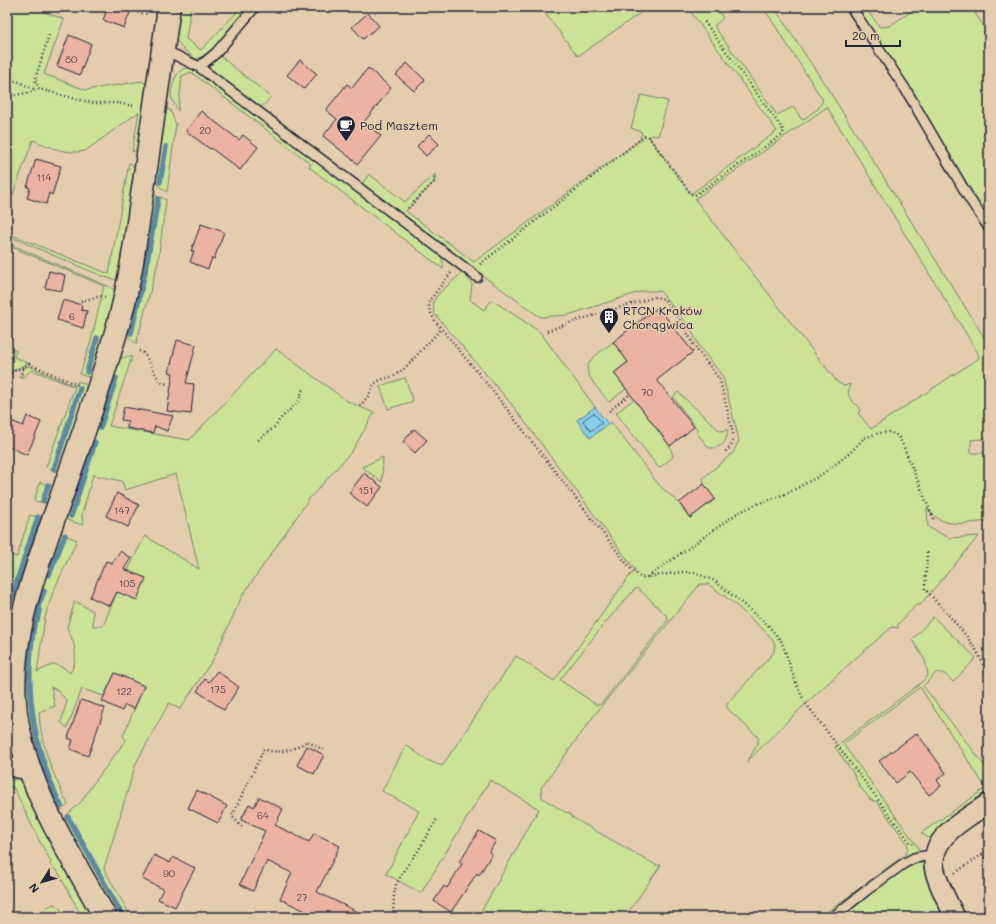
<svg xmlns="http://www.w3.org/2000/svg" width="996" height="924" font-family="Mali,sans-serif">
  <style>
    .green { fill: #cbe297; stroke: #768269; fill-rule: evenodd }
    .water { fill: #87cee8; stroke: #5f89a3 }
    .lines { fill: none; stroke-linecap: round; stroke-linejoin: round }
    .shore { stroke: #4a6780; stroke-width: 1 }
    .stream { stroke: #5f89a3; stroke-width: 5.5 }
    .building { fill: #ebb3a1; stroke: #22223b }
    .service-casing { stroke: #22223b; stroke-width: 12 }
    .minor-casing { stroke: #22223b; stroke-width: 22 }
    .tertiary-casing { stroke: #22223b; stroke-width: 25 }
    .path { stroke: #22223b; stroke-width: 2.5; stroke-dasharray: 1 3; stroke-linecap: butt }
    .service { stroke: #e3cdad; stroke-width: 9 }
    .minor { stroke: #e3cdad; stroke-width: 19 }
    .tertiary { stroke: #e3cdad; stroke-width: 22 }
    .labels { text-anchor: middle; dominant-baseline: central; stroke-width: 3; stroke-linejoin: round; paint-order: stroke }
    .number-label { font-size: 10px; fill: #544654 }
    .poi-label { font-size: 12px; fill: #22223b; stroke: #e3cdad; text-anchor: start }
  </style>
  <rect width="100%" height="100%" fill="#e3cdad"/>
  <filter id="ink" filterUnits="userSpaceOnUse"><feTurbulence type="fractalNoise" baseFrequency=".025" numOctaves="2"/><feDisplacementMap in="SourceGraphic" scale="8" xChannelSelector="R" yChannelSelector="G"/><feConvolveMatrix kernelMatrix="1 2 1 2 8 2 1 2 1" color-interpolation-filters="sRGB"/></filter>
  <g filter="url(#ink)">
    <!-- green -->
    <path class="green" d="M7 7H29L64 19 44 74 86 90 142 81 149 87 140 148 132 152 139 112 85 151C66 155 50 147 33 140L7 210Z
      M178 7H191L186 39 201 50 237 12 240 7H250C237 20 213 55 196 59L183 49 175 38Z
      M540 7H649L578 56Z
      M697 7H716L723 18 714 26 777 115 793 107 802 120 818 109 823 100 763 7H774L831 94 989 345V436L982 439 971 440V453H982L989 456V521C976 522 950 527 939 519 934 517 931 512 927 508L928 527 949 538 979 536 920 605H916L898 624V628L892 627C842 669 793 714 747 762L758 744V737L727 708V704L774 652 775 644 768 634 731 601 708 584H700L599 709 541 788 542 798 565 812 570 813 573 818 656 865H661L625 917H478L539 809 490 780 421 893 386 874 419 811 382 791 406 745 427 760 442 766 516 656 554 681 630 575 636 571 513 406 434 313 433 302 439 293 462 273 467 277 472 284 470 300 484 310 492 300 540 332 595 407 577 420 590 438 611 422 659 485 679 503 690 518 715 499 704 484 703 478 733 453 739 440 723 377 699 346 691 329 660 291H643L568 315 540 317 472 268 362 184 369 174 405 202 435 174V181L406 211 474 262 640 140 642 132 631 128 641 95 668 101 658 136 651 135 650 139 691 194 777 131 691 12ZM827 107 978 353 979 358 871 429 858 413 861 410C852 400 845 398 850 384L844 386 837 382 695 199ZM638 588 668 617V620L601 704 597 705 560 680 604 624 634 590Z
      M844 7H847L894 78 989 236V239L901 92Z
      M857 7H865L875 21 880 27 889 26 918 7H971L989 34V220L919 103Z
      M220 56 271 97 261 108 208 68Z
      M186 68H192L202 74 315 161 435 250C441 256 444 260 443 269L309 167 311 164 191 72 182 76 178 111C176 106 171 100 171 95 172 84 175 71 186 68Z
      M166 109 170 110 176 124 167 192 160 187 155 180 163 120Z
      M129 163 132 164 136 170 118 280 108 278 78 266 7 235V233L109 274Z
      M154 195 160 197 166 200 158 262 136 344 126 334 151 197Z
      M7 243 112 288 115 291 116 295 92 376 88 377 80 374 91 341 104 286 7 245Z
      M613 342 628 362 614 373 626 389 609 402C603 394 581 373 589 363 593 356 606 348 613 342Z
      M7 347 16 351 14 357 28 363 9 373 7 372 11 360 7 358Z
      M276 349 347 401 374 413 352 451 309 499 242 596 214 658 180 709 169 703 136 763 104 869 131 917H115L63 822 68 814 82 801 90 788 126 740 123 736 144 686 115 673 104 696 82 689 67 728 61 722 67 701 58 691 51 687 55 706 39 712C40 745 54 776 68 805L61 810H57L54 807 25 720 26 635 57 532 77 540 53 592 45 617 37 672 54 664 64 668 70 673C80 656 74 643 67 627L75 601 93 611V626H103L117 592 145 536 199 569 176 474 125 490 122 481 93 475 82 515 83 525 67 520 62 516 118 360 124 357H132L109 426 189 440Z
      M29 366 75 386 78 381 85 384 87 388 60 472 46 467 75 387 32 370 21 378 24 368Z
      M405 378 413 401 388 409 380 386Z
      M678 392 720 431 728 430C726 443 723 448 709 448L697 433V429L673 397Z
      M634 399 670 446 673 457 659 468 616 413Z
      M383 457 382 482 362 467Z
      M40 482 54 488 50 499 45 503 34 501Z
      M30 515 40 518 42 522 11 624 7 630V591L11 578 7 576V554L17 557Z
      M933 617 976 658 953 682 945 674 937 672 923 686 989 771V796L934 838H929L921 833 986 788 920 687 843 744 918 847V851L829 917H820L905 855 908 849 907 843 877 802 871 800 860 787 852 771 835 747 921 683 928 675 925 660 912 640Z
      M7 705C9 718 16 744 7 753Z
      M18 779 26 789 96 917H82L58 872 50 865 51 862 36 834 14 788 7 785 10 780Z
      M919 863H921L924 867 925 875 943 917H837C859 901 894 870 919 863Z
      M54 904 61 910 66 917H31L27 915 28 913 36 917C44 913 44 907 54 904Z"/>
    <!-- water -->
    <path class="water" d="M595 407 608 424 590 438 577 420Z"/>
    <g class="lines">
      <!-- shore -->
      <path class="shore" d="M594 413 602 423 591 431 583 421Z"/>
      <!-- stream -->
      <path class="stream" d="M160 182 166 147
        M131 333 145 272 158 199
        M87 372 97 338
        M100 428 116 378
        M54 469 80 388
        M43 501 48 485
        M71 516 95 442
        M49 575 65 535
        M44 591 38 606 39 611 37 620 35 619C23 684 32 747 61 806
        M7 611 38 517
        M68 817 123 917"/>
    </g>
    <!-- building -->
    <path class="building" d="M108 7H123L131 10 124 28 103 20Z
      M368 13 379 26 363 39 352 27Z
      M69 35 91 44 80 75 57 66Z
      M300 60 317 74 304 89 287 75Z
      M407 63 425 80 414 91 396 75Z
      M368 68 391 88 364 122 381 136 358 164 323 136 337 119 326 110 347 84 352 88Z
      M201 111 239 140 243 135 258 147 240 170 211 148 210 149 186 131Z
      M429 134 439 144 426 156 417 146Z
      M36 159 61 166 52 195 49 193 46 204 27 198 30 188 27 187Z
      M201 224 224 232 214 259 212 258 208 269 190 262 194 251H191Z
      M49 271 65 275 62 291 45 288Z
      M63 300 82 305 81 310 87 311 83 328 57 320Z
      M658 307 693 352 657 380 694 427 670 446 614 373 628 362 613 342Z
      M177 340 196 345 186 383 194 384 191 414 167 411 173 373 169 372Z
      M124 407 173 416 167 431 155 426 153 433 127 428 128 421 121 420Z
      M27 416 41 422 27 455 7 446V419L23 426Z
      M414 429 427 440 415 453 403 442Z
      M364 473 382 487 367 507 349 493Z
      M704 484 715 499 690 518 679 503Z
      M117 493 139 505 128 527 106 516Z
      M120 551 131 558 124 569 146 578 137 600 117 592 110 606 90 597 106 561 112 563Z
      M217 671 239 687 224 710 197 691 205 679 209 682Z
      M115 673 144 686 134 709 125 705 122 711 102 701Z
      M81 700 105 708 88 756 70 749 73 740 68 738Z
      M917 733 946 773 937 780 941 786 929 795 910 772 896 783 879 761Z
      M307 746 324 755 314 774 297 765Z
      M197 790 227 806 218 823 188 808Z
      M259 797 283 809 275 825 309 842 314 833 340 846 317 892 368 917H318L280 899 292 873 267 861 253 891 240 884 265 831 241 820 249 804 254 807Z
      M479 831 496 841 489 852 492 854 479 875 477 873 451 912 434 901 444 886 447 888 462 864 459 862Z
      M154 855 170 863 173 857 195 868 175 907 158 899 163 889 142 879Z"/>
    <g class="lines">
      <!-- service casing -->
      <g class="service-casing">
        <path id="service" d="M851 7 906 90 969 198 989 228
          M163 49 199 67 477 277
          M199 67 216 53 255 7
          M833 917 867 890 903 864 914 858 925 856H935"/>
      </g>
      <!-- minor casing -->
      <g class="minor-casing">
        <path id="minor" d="M7 766 29 770
          M955 917C948 902 939 887 935 871 927 837 966 819 989 803"/>
      </g>
      <!-- tertiary casing -->
      <g class="tertiary-casing">
        <path id="tertiary" d="M105 917C69 852 26 788 16 713 7 643 34 574 57 509 79 446 102 383 120 318 132 274 137 227 144 182 152 124 161 65 169 7"/>
      </g>
      <!-- path -->
      <path class="path" d="M131 8 136 12 149 14
        M49 35 35 80 39 89 92 103H117L134 106
        M7 78 14 81H17L36 90
        M7 96 28 93 39 89
        M408 208 435 181 433 176
        M480 264 645 136 649 137 691 194 695 195 782 135 784 131 704 21
        M451 273 429 301V309L435 321 492 390 630 568 641 578 682 572 696 573 715 581 768 625 782 642 794 678 804 701 910 842 913 844
        M81 301 102 296 105 297
        M547 331 572 322 655 297 664 299 682 323 695 347 720 380 734 438 731 446 725 452
        M139 351 144 353 160 382 167 384
        M11 373 29 364 80 386
        M19 377 23 368
        M360 406 369 395 374 384 380 380 394 376 405 368 441 329
        M609 411 630 394
        M258 440 276 426 279 420 299 401 303 388
        M927 552 925 589C942 608 960 626 974 647 981 657 985 670 989 681
        M648 577 736 514 757 504 788 493 821 475 850 453 864 438 879 433 890 432 898 436 902 443 934 520
        M242 827 232 816 264 749C278 755 294 750 307 741L325 751
        M989 830 981 835 989 847
        M982 854 989 865
        M955 873 989 850
        M393 917 394 894 396 885 404 870 418 851 437 819"/>
      <!-- service -->
      <use href="#service" class="service"/>
      <!-- minor -->
      <use href="#minor" class="minor"/>
      <!-- tertiary -->
      <use href="#tertiary" class="tertiary"/>
    </g>
  </g>
  <!-- icons -->
  <defs>
    <g id="cafe-pin" transform="scale(1)"><path d="M0 17L-7.5 6A9.5 9.5 0 1 1 7.5 6Z" fill="#22223b" stroke="#e3cdad"/><path d="M-5.5-4.5H6V0H3Q3 3.5 0 3.5H-2.5Q-5.5 3.5-5.5 0ZM3-3.2v2h1.7v-2ZM-6 4.5H4V6H-6Z" fill="#fff"/></g>
    <g id="building-pin" transform="scale(1)"><path d="M0 17L-7.5 6A9.5 9.5 0 1 1 7.5 6Z" fill="#22223b" stroke="#e3cdad"/><path d="M-4-6H4V6H1V3H-1V6H-4ZM-2.5-4.3h1.7v1.8h-1.7ZM.8-4.3h1.7v1.8H.8ZM-2.5-1h1.7V.8h-1.7ZM.8-1h1.7V.8H.8Z" fill="#fff"/></g>
  </defs>
  <g fill-rule="evenodd">
    <use href="#cafe-pin" x="346" y="125"/>
    <use href="#building-pin" x="609" y="317"/>
  </g>
  <g class="labels">
    <!-- number labels -->
    <g class="number-label">
      <text x="71" y="59">80</text>
      <text x="205" y="130">20</text>
      <text x="44" y="177">114</text>
      <text x="72" y="316">6</text>
      <text x="647" y="392">70</text>
      <text x="366" y="490">151</text>
      <text x="122" y="510">147</text>
      <text x="127" y="583">105</text>
      <text x="218" y="689">175</text>
      <text x="124" y="691">122</text>
      <text x="263" y="815">64</text>
      <text x="169" y="873">90</text>
      <text x="302" y="897">27</text>
    </g>
    <!-- poi labels -->
    <g class="poi-label">
      <text x="360" y="125">Pod Masztem</text>
      <text x="623" y="310">RTCN Kraków<tspan x="623" dy="14">Chorągwica</tspan></text>
    </g>
  </g>
  <!-- margin -->
  <rect width="996" height="924" fill="none" stroke="#e3cdad" stroke-width="24"/>
  <rect x="12" y="12" width="972" height="900" fill="none" stroke="#22223b" stroke-width="1.5" filter="url(#ink)"/>
  <!-- north arrow -->
  <g transform="translate(42 882) rotate(233)" stroke="#e3cdad" stroke-width="3" paint-order="stroke">
  <path d="M0-3L7 15L0 10L-7 15Z" fill="#22223b"/>
  <text y="-6" font-size="11" font-weight="bold" text-anchor="middle" fill="#22223b">N</text>
  </g>
  <!-- scale -->
  <path d="M846 40v6h54v-6" fill="none" stroke="#22223b" stroke-width="2"/>
  <text x="852" y="40" font-size="12" fill="#22223b" stroke="#e3cdad" stroke-width="3" paint-order="stroke">20 m</text>
</svg>
